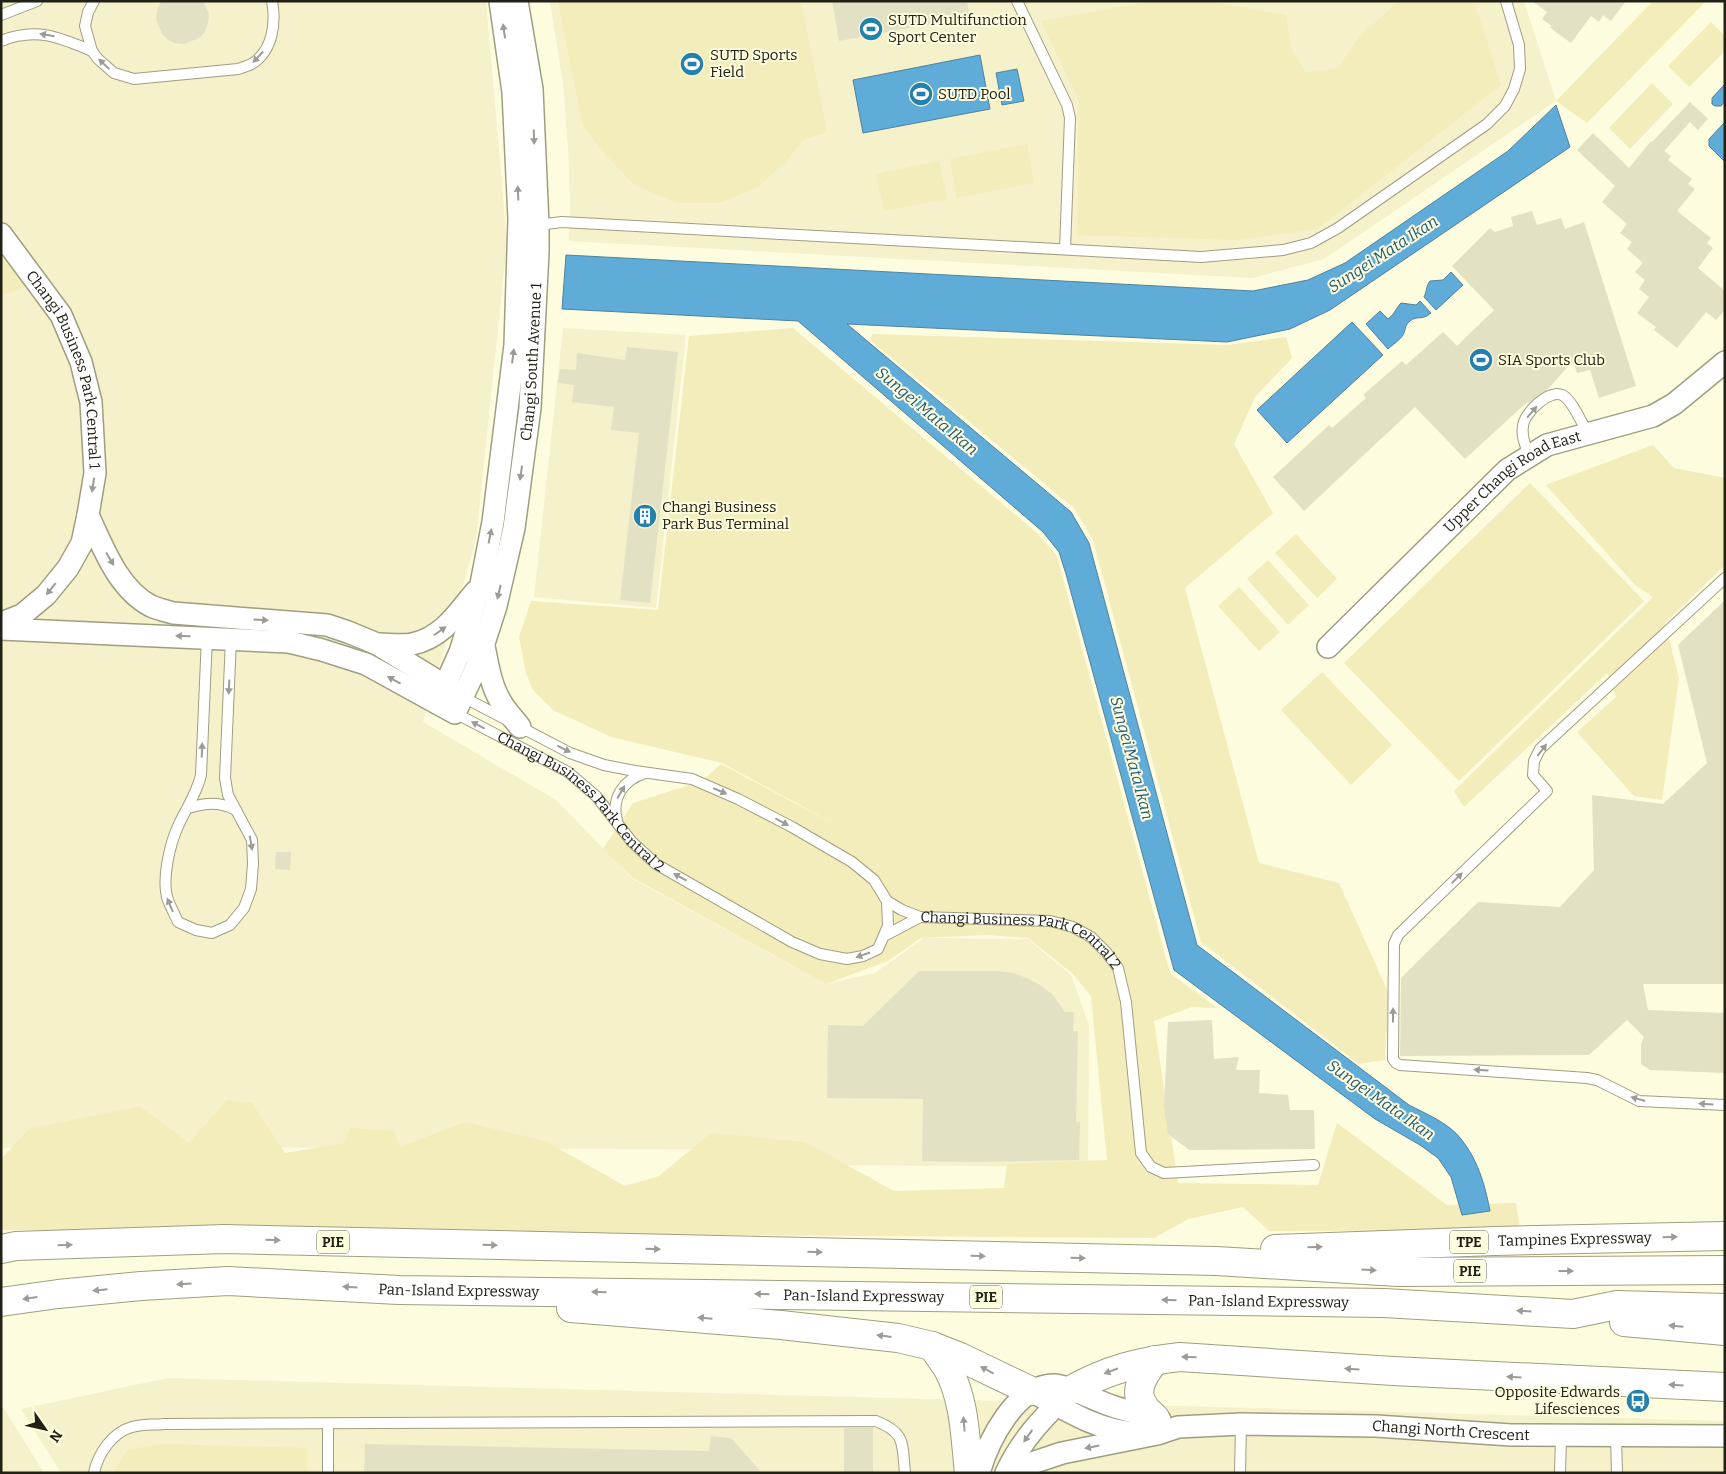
<svg xmlns="http://www.w3.org/2000/svg" width="1726" height="1474" font-family="Bitter,serif">
  <style>
    .built { fill: #f4f1cb }
    .green { fill: #f2edba }
    .water { fill: #60acd8; stroke: #4d829e }
    .building { fill: #e3e1c3 }
    .lines { fill: none; stroke-linecap: round; stroke-linejoin: round }
    .service-casing { stroke: #a09e81; stroke-width: 12 }
    .minor-casing { stroke: #a09e81; stroke-width: 24 }
    .motorway-casing { stroke: #a09e81; stroke-width: 30 }
    .service { stroke: #fff; stroke-width: 10 }
    .minor { stroke: #fff; stroke-width: 21 }
    .motorway { stroke: #fff; stroke-width: 28 }
    .oneway { fill: #9c9b96 }
    .labels { text-anchor: middle; dominant-baseline: central; stroke-width: 4; stroke-linejoin: round; paint-order: stroke }
    .shield { fill: #fefcde; stroke: #646352; stroke-width: 1 }
    .shield-label { font-size: 14px; font-weight: bold; fill: #222116 }
    .poi-label { font-size: 15px; fill: #222116; stroke: #fefcde; text-anchor: start }
    .street-label { font-size: 15px; fill: #222116; stroke: #fefcde }
    .water-label { font-size: 16px; font-style: italic; fill: #205a78; stroke: #fefcde }
  </style>
  <rect width="100%" height="100%" fill="#fefcde"/>
  <!-- built -->
  <path class="built" d="M1 1H486L507 242 476 540 423 722 556 800 633 879 826 984 875 973 924 938 1028 939 1071 975 1089 1025 1088 1167 827 1165 775 1150 17 1146 1 1149Z
    M550 1H1524L1556 101 1324 259 1252 278 569 241 570 207 568 147 563 84Z
    M563 328 686 335 656 608 534 597Z
    M168 1378 1725 1421V1473H61L21 1409Z
    M1 1407H3L44 1473H1Z"/>
  <!-- green -->
  <path class="green" d="M558 1H801L827 132 804 139 785 162 757 188 718 203H677L633 184 608 157 583 126Z
    M1153 1 1214 2 1286 15 1291 48 1306 73 1338 68 1361 35 1399 1H1474L1501 85 1317 229 1238 240 1077 235 1079 100 1041 21Z
    M1653 1H1706L1587 123 1556 101Z
    M1711 22 1725 36V51L1689 87 1668 66Z
    M1652 83 1673 104 1630 149 1609 128Z
    M1027 144 1034 183 957 198 950 159Z
    M939 161 947 199 884 211 876 174Z
    M1 235 35 282 1 296Z
    M793 328 1038 534 1057 556 1170 973 1217 1008 1192 1007 1154 1021 1178 1183 1318 1185 1337 1123 1447 1205 1516 1203 1520 1230 1269 1231 1243 1207 1188 1219 1154 1238 1 1230V1159L29 1129 140 1106 189 1143 227 1100 252 1103 285 1153 345 1143 350 1128 394 1131 400 1147 465 1122 545 1141 625 1186 659 1176 711 1133 805 1142 894 1191 1004 1188 1007 1164 1107 1160 1091 996 1073 974 1028 938 986 935 921 938 888 961 826 984 633 878 603 849 633 803 702 781 721 764 846 830 722 763 611 737 553 710 533 690 526 673 519 637 531 601 658 610 689 336Z
    M872 334 1228 345 1286 337 1292 358 1255 397 1234 444 1273 513 1185 588 1259 863 1339 883 1389 994 1385 1060 1359 1064 1201 942 1093 540 1074 508 870 340Z
    M1653 445 1674 468 1725 478V565L1665 623 1679 678 1662 800 1634 796 1577 732 1616 697 1607 673 1464 807 1454 791 1653 597 1635 585 1546 485Z
    M1530 483 1644 601 1459 781 1344 663Z
    M1296 534 1337 579 1317 598 1275 553Z
    M1268 560 1309 605 1288 625 1247 579Z
    M1239 587 1280 632 1259 651 1218 606Z
    M1322 672 1392 745 1351 785 1281 710Z
    M161 1444 307 1448V1473H113L127 1450Z"/>
  <!-- water -->
  <path class="water" d="M980 55 990 109 863 133 853 80Z
    M1017 69 1024 101 1002 105 996 73Z
    M1725 84V101L1721 106H1715L1712 104V98Z
    M1556 105 1570 147 1330 310 1290 329 1227 342 847 324 1071 512 1089 543 1197 945 1409 1105C1426 1114 1449 1123 1461 1139 1478 1160 1485 1185 1490 1211L1462 1215 1451 1177 1438 1158 1420 1145 1375 1119 1174 970 1066 574 1059 552 1043 532 798 321 562 309 566 255 1253 291 1308 280 1345 263 1508 151Z
    M1725 122V162L1709 146V139Z
    M1451 272 1463 285 1436 310 1424 297C1427 291 1426 286 1430 281L1443 280Z
    M1420 301 1431 313C1422 321 1417 315 1410 321 1404 326 1406 330 1403 335 1400 340 1392 345 1388 349L1366 324 1380 311 1388 319C1395 314 1396 308 1401 303L1416 305Z
    M1352 322 1383 355 1287 443 1257 410Z"/>
  <!-- building -->
  <path class="building" d="M161 1H203L209 14 208 23 205 32 199 38 184 44 175 43 168 40 162 34 156 19 157 11Z
    M832 1H967L970 17 839 41Z
    M1532 1H1626L1611 21 1603 15 1599 22 1591 16 1571 43 1557 33 1550 27 1552 26 1542 19 1547 12Z
    M1690 102 1708 119 1698 130 1690 122 1664 151 1671 156 1668 160 1692 179 1688 184 1695 189 1677 211 1711 238 1707 243 1713 248 1698 268 1725 291V310L1716 320 1706 312 1677 348 1654 330 1656 327 1637 313 1649 297 1639 289 1645 280 1635 272 1643 263 1627 249 1632 242 1620 233 1627 224 1602 202 1615 186 1577 150 1593 133 1629 168 1651 141 1652 142Z
    M1532 211 1537 225 1561 218 1565 229 1584 222 1636 386 1599 398 1590 370 1577 373 1573 361 1548 389 1529 403 1527 402 1465 459 1415 407 1304 511 1273 477 1329 425 1332 428 1366 398 1363 395 1402 361 1406 365 1443 332 1457 346 1494 310 1452 266 1490 228 1495 232 1513 226 1511 217Z
    M627 347 678 352 650 603 620 600 639 433 611 430 614 407 572 402 574 385 558 383 560 369 576 370 577 353 625 360Z
    M1725 600V984H1643L1648 1010 1725 1013V1073L1650 1070 1641 1064V1044L1644 1037 1627 1020 1589 1055 1400 1056 1401 978 1478 902 1560 907 1594 870 1592 795 1663 804 1707 763 1678 645Z
    M276 852H291L290 870 275 869Z
    M919 971H998L1013 973 1027 978 1040 985 1052 994 1065 1012H1074L1073 1031H1078L1076 1122H1080L1079 1160 974 1162 922 1161 923 1099 827 1098 828 1025 863 1026Z
    M1212 1020 1214 1059 1239 1057 1236 1070H1260L1259 1093 1288 1095 1290 1110H1314L1315 1149 1189 1150 1168 1134 1164 1105 1168 1022Z
    M844 1428H873V1473H844Z
    M711 1436 731 1438 762 1473H364L365 1444 709 1451Z"/>
  <g class="lines">
    <!-- service casing -->
    <g class="service-casing">
      <g id="service">
        <path d="M94 1 88 12 85 26 92 51 98 59 114 73 134 79 238 69C243 67 249 66 253 63 273 50 276 22 272 1"/>
        <path d="M1017 1 1067 105 1070 118 1065 249"/>
        <path d="M1 15 37 1"/>
        <path d="M1 41C36 27 59 37 92 51"/>
        <path d="M538 225 562 222 1201 257 1283 250 1311 243 1338 228 1487 124 1505 106 1514 89 1520 69 1519 45 1506 1"/>
        <path d="M1529 456C1526 446 1521 437 1523 426 1524 413 1549 389 1562 395 1572 399 1582 424 1588 434"/>
        <path d="M1725 578 1540 749 1534 761 1533 775 1547 791 1398 935 1394 944 1393 1059 1396 1063 1400 1065 1587 1078 1597 1080 1639 1101 1725 1105"/>
        <path d="M207 637 201 775C197 793 187 807 179 824 170 843 161 880 168 900 171 908 175 915 178 922L196 930 212 933 230 925 244 908 251 889 253 864 252 840 228 795 225 778 231 639"/>
        <path id="s1" d="M463 697 570 753 604 765 635 771 692 779 738 799 792 827 852 862 874 880 887 901 902 910 920 917 1050 921 1073 927 1091 937 1106 952 1118 968 1126 1002 1141 1153 1151 1167 1164 1173 1314 1165"/>
        <path id="s2" d="M455 713 568 772 596 796 632 842 656 864 792 942 820 954 847 959 863 956 878 949 888 926 887 901"/>
        <path d="M188 808C206 803 219 801 236 810"/>
        <path d="M617 821C611 798 623 780 645 773"/>
        <path d="M884 936 920 917"/>
        <path d="M328 1424V1473"/>
        <path d="M1616 1437 1617 1473"/>
        <path d="M94 1473C98 1453 113 1432 132 1427 142 1424 154 1425 164 1424L876 1421C906 1433 902 1443 905 1473"/>
        <path d="M1240 1473 1241 1424"/>
        <path d="M1560 1473 1561 1436"/>
      </g>
    </g>
    <!-- minor casing -->
    <g class="minor-casing">
      <g id="minor">
        <path id="s3" d="M1 234 61 315 81 362 91 402 95 473 88 515 82 543 68 568 46 595 22 615 1 623"/>
        <path d="M88 515C103 547 118 589 151 606 158 609 166 611 173 613L327 625 348 632 377 644 457 693"/>
        <path id="s4" d="M1 629 289 642 322 650 366 664 455 713 476 668 496 606 514 528 530 408 538 252V225L532 89 517 1"/>
        <path d="M377 644C388 644 401 646 412 644 442 638 458 613 475 592"/>
        <path d="M484 646C488 666 491 686 501 702 506 711 514 719 520 727"/>
        <path id="s5" d="M1328 647 1507 470 1547 445 1653 416 1674 404 1725 362"/>
        <path d="M437 703 460 652 481 584 493 522 515 345 519 219 513 92 500 1"/>
        <path d="M1031 1391C1064 1409 1098 1431 1136 1433"/>
        <path d="M979 1473C988 1441 1016 1385 1054 1385 1067 1385 1098 1402 1112 1406 1128 1412 1145 1413 1160 1420"/>
        <path d="M1006 1473C1021 1441 1040 1421 1065 1396"/>
        <path id="s6" d="M1019 1473 1035 1462 1062 1453 1157 1434 1178 1427 1241 1424 1376 1426 1511 1435 1725 1436"/>
      </g>
    </g>
    <!-- motorway casing -->
    <g class="motorway-casing">
      <g id="motorway">
        <path d="M1 1249 16 1246 224 1239 1216 1261 1398 1272 1725 1270"/>
        <path id="s7" d="M1275 1249 1495 1241 1725 1236"/>
        <path id="s8" d="M1 1302 58 1294 141 1286 228 1281 399 1290 1384 1303 1573 1314 1617 1305 1725 1308"/>
        <path d="M571 1308 781 1325 898 1338 932 1346 960 1357 1031 1391"/>
        <path d="M1624 1322 1725 1331"/>
        <path d="M932 1346C937 1353 943 1361 948 1369 965 1401 965 1437 969 1473"/>
        <path d="M1155 1360C1145 1373 1132 1390 1144 1406 1146 1411 1152 1414 1155 1418"/>
        <path d="M1071 1390C1107 1370 1140 1361 1180 1357L1393 1371 1725 1387"/>
      </g>
    </g>
    <!-- service -->
    <use href="#service" class="service"/>
    <!-- minor -->
    <use href="#minor" class="minor"/>
    <!-- motorway -->
    <use href="#motorway" class="motorway"/>
  </g>
  <!-- one-way arrows -->
  <defs><path id="oneway-solid" d="M-6-.8H1V-3.2L6.5 0L1 3.2V.8H-6Z" transform="scale(1.25)"/></defs>
  <g class="oneway">
    <use href="#oneway-solid" transform="translate(504 31) rotate(-98)"/>
    <use href="#oneway-solid" transform="translate(47 35) rotate(-171)"/>
    <use href="#oneway-solid" transform="translate(258 57) rotate(133)"/>
    <use href="#oneway-solid" transform="translate(104 64) rotate(-137)"/>
    <use href="#oneway-solid" transform="translate(534 137) rotate(88)"/>
    <use href="#oneway-solid" transform="translate(518 193) rotate(-93)"/>
    <use href="#oneway-solid" transform="translate(513 356) rotate(-83)"/>
    <use href="#oneway-solid" transform="translate(1532 412) rotate(-49)"/>
    <use href="#oneway-solid" transform="translate(521 473) rotate(98)"/>
    <use href="#oneway-solid" transform="translate(93 485) rotate(99)"/>
    <use href="#oneway-solid" transform="translate(490 536) rotate(-79)"/>
    <use href="#oneway-solid" transform="translate(110 559) rotate(59)"/>
    <use href="#oneway-solid" transform="translate(51 589) rotate(129)"/>
    <use href="#oneway-solid" transform="translate(499 592) rotate(103)"/>
    <use href="#oneway-solid" transform="translate(261 620) rotate(4)"/>
    <use href="#oneway-solid" transform="translate(440 631) rotate(-35)"/>
    <use href="#oneway-solid" transform="translate(183 636) rotate(-178)"/>
    <use href="#oneway-solid" transform="translate(394 680) rotate(-151)"/>
    <use href="#oneway-solid" transform="translate(229 687) rotate(93)"/>
    <use href="#oneway-solid" transform="translate(478 725) rotate(-152)"/>
    <use href="#oneway-solid" transform="translate(564 749) rotate(26)"/>
    <use href="#oneway-solid" transform="translate(202 750) rotate(-88)"/>
    <use href="#oneway-solid" transform="translate(1542 750) rotate(-52)"/>
    <use href="#oneway-solid" transform="translate(720 791) rotate(23)"/>
    <use href="#oneway-solid" transform="translate(621 792) rotate(-60)"/>
    <use href="#oneway-solid" transform="translate(782 822) rotate(28)"/>
    <use href="#oneway-solid" transform="translate(251 843) rotate(80)"/>
    <use href="#oneway-solid" transform="translate(680 877) rotate(-151)"/>
    <use href="#oneway-solid" transform="translate(1457 878) rotate(-44)"/>
    <use href="#oneway-solid" transform="translate(170 905) rotate(-113)"/>
    <use href="#oneway-solid" transform="translate(863 955) rotate(161)"/>
    <use href="#oneway-solid" transform="translate(1393 1015) rotate(-90)"/>
    <use href="#oneway-solid" transform="translate(1481 1070) rotate(-176)"/>
    <use href="#oneway-solid" transform="translate(1638 1099) rotate(-164)"/>
    <use href="#oneway-solid" transform="translate(1706 1104) rotate(-177)"/>
    <use href="#oneway-solid" transform="translate(1670 1237) rotate(-1)"/>
    <use href="#oneway-solid" transform="translate(273 1240) rotate(1)"/>
    <use href="#oneway-solid" transform="translate(65 1245) rotate(-2)"/>
    <use href="#oneway-solid" transform="translate(490 1245) rotate(1)"/>
    <use href="#oneway-solid" transform="translate(1315 1247) rotate(-2)"/>
    <use href="#oneway-solid" transform="translate(653 1249) rotate(1)"/>
    <use href="#oneway-solid" transform="translate(815 1252) rotate(1)"/>
    <use href="#oneway-solid" transform="translate(978 1256) rotate(1)"/>
    <use href="#oneway-solid" transform="translate(1078 1258) rotate(1)"/>
    <use href="#oneway-solid" transform="translate(1369 1270) rotate(3)"/>
    <use href="#oneway-solid" transform="translate(1566 1271)"/>
    <use href="#oneway-solid" transform="translate(184 1284) rotate(177)"/>
    <use href="#oneway-solid" transform="translate(350 1287) rotate(-177)"/>
    <use href="#oneway-solid" transform="translate(100 1290) rotate(174)"/>
    <use href="#oneway-solid" transform="translate(599 1292) rotate(-179)"/>
    <use href="#oneway-solid" transform="translate(762 1294) rotate(-179)"/>
    <use href="#oneway-solid" transform="translate(30 1298) rotate(172)"/>
    <use href="#oneway-solid" transform="translate(1169 1300) rotate(-179)"/>
    <use href="#oneway-solid" transform="translate(1524 1311) rotate(-177)"/>
    <use href="#oneway-solid" transform="translate(705 1318) rotate(-175)"/>
    <use href="#oneway-solid" transform="translate(1676 1326) rotate(-175)"/>
    <use href="#oneway-solid" transform="translate(884 1336) rotate(-173)"/>
    <use href="#oneway-solid" transform="translate(1189 1357) rotate(-178)"/>
    <use href="#oneway-solid" transform="translate(1352 1369) rotate(-176)"/>
    <use href="#oneway-solid" transform="translate(987 1370) rotate(-152)"/>
    <use href="#oneway-solid" transform="translate(1111 1371) rotate(159)"/>
    <use href="#oneway-solid" transform="translate(1514 1377) rotate(-176)"/>
    <use href="#oneway-solid" transform="translate(1676 1385) rotate(-177)"/>
    <use href="#oneway-solid" transform="translate(964 1424) rotate(-95)"/>
    <use href="#oneway-solid" transform="translate(1028 1436) rotate(125)"/>
    <use href="#oneway-solid" transform="translate(1092 1447) rotate(169)"/>
  </g>
  <!-- icons -->
  <defs>
    <g id="stadium-disc" transform="scale(1.25)"><circle r="9.5" fill="#2480ad" stroke="#fefcde"/><path d="M0-5a6.5 5 0 1 0 0 10a6.5 5 0 1 0 0-10ZM-3.5-1.8h7v3.6h-7Z" fill="#fff"/></g>
    <g id="building-disc" transform="scale(1.25)"><circle r="9.5" fill="#2480ad" stroke="#fefcde"/><path d="M-4-6H4V6H1V3H-1V6H-4ZM-2.5-4.3h1.7v1.8h-1.7ZM.8-4.3h1.7v1.8H.8ZM-2.5-1h1.7V.8h-1.7ZM.8-1h1.7V.8H.8Z" fill="#fff"/></g>
    <g id="bus-disc" transform="scale(1.25)"><circle r="9.5" fill="#2480ad" stroke="#fefcde"/><path d="M-5-6H5V4H4V6H2V4H-2V6H-4V4H-5ZM-3.5-4V0h7V-4ZM-3.5 1.2v1.5H-2V1.2ZM2 1.2v1.5H3.5V1.2Z" fill="#fff"/></g>
  </defs>
  <g fill-rule="evenodd">
    <use href="#stadium-disc" x="871" y="29"/>
    <use href="#stadium-disc" x="692" y="64"/>
    <use href="#stadium-disc" x="921" y="94"/>
    <use href="#stadium-disc" x="1481" y="360"/>
    <use href="#building-disc" x="645" y="516"/>
    <use href="#bus-disc" x="1638" y="1401"/>
  </g>
  <g class="labels">
    <!-- shield labels -->
    <g class="shield">
      <rect x="317" y="1230.5" width="32" height="23" rx="4"/>
      <rect x="1450" y="1230.5" width="38" height="23" rx="4"/>
      <rect x="1454" y="1259.5" width="32" height="23" rx="4"/>
      <rect x="970" y="1285.5" width="32" height="23" rx="4"/>
    </g>
    <g class="shield-label">
      <text x="333" y="1242">PIE</text>
      <text x="1469" y="1242">TPE</text>
      <text x="1470" y="1271">PIE</text>
      <text x="986" y="1297">PIE</text>
    </g>
    <!-- poi labels -->
    <g class="poi-label">
      <text x="888" y="20">SUTD Multifunction<tspan x="888" dy="17">Sport Center</tspan></text>
      <text x="710" y="55">SUTD Sports<tspan x="710" dy="17">Field</tspan></text>
      <text x="938" y="94">SUTD Pool</text>
      <text x="1498" y="360">SIA Sports Club</text>
      <text x="662" y="507">Changi Business<tspan x="662" dy="17">Park Bus Terminal</tspan></text>
      <text x="1620" y="1392" text-anchor="end">Opposite Edwards<tspan x="1620" dy="17">Lifesciences</tspan></text>
    </g>
    <!-- street labels -->
    <g class="street-label">
      <text stroke="none"><textPath href="#s4" startOffset="832">Changi South Avenue 1</textPath></text>
      <text stroke="none"><textPath href="#s3" startOffset="154">Changi Business Park Central 1</textPath></text>
      <text stroke="none"><textPath href="#s5" startOffset="250">Upper Changi Road East</textPath></text>
      <text stroke="none"><textPath href="#s2" startOffset="156">Changi Business Park Central 2</textPath></text>
      <text stroke="none"><textPath href="#s1" startOffset="624">Changi Business Park Central 2</textPath></text>
      <text stroke="none"><textPath href="#s7" startOffset="300">Tampines Expressway</textPath></text>
      <text stroke="none"><textPath href="#s8" startOffset="459">Pan-Island Expressway</textPath></text>
      <text stroke="none"><textPath href="#s8" startOffset="864">Pan-Island Expressway</textPath></text>
      <text stroke="none"><textPath href="#s8" startOffset="1269">Pan-Island Expressway</textPath></text>
      <text stroke="none"><textPath href="#s6" startOffset="440">Changi North Crescent</textPath></text>
    </g>
    <!-- water labels -->
    <g class="water-label">
      <text transform="translate(1383 254) rotate(-33)">Sungei Mata Ikan</text>
      <text transform="translate(927 411) rotate(40)">Sungei Mata Ikan</text>
      <text transform="translate(1132 758) rotate(75)">Sungei Mata Ikan</text>
      <text transform="translate(1381 1100) rotate(35)">Sungei Mata Ikan</text>
    </g>
  </g>
  <!-- border -->
  <rect width="1726" height="1474" fill="none" stroke="#222116" stroke-width="5"/>
  <!-- north arrow -->
  <g transform="translate(45 1429) rotate(124)" stroke="#fefcde" stroke-width="4" paint-order="stroke">
  <path d="M0-4L9 19L0 12L-9 19Z" fill="#222116"/>
  <text y="-8" font-size="14" font-weight="bold" text-anchor="middle" fill="#222116">N</text>
  </g>
</svg>
